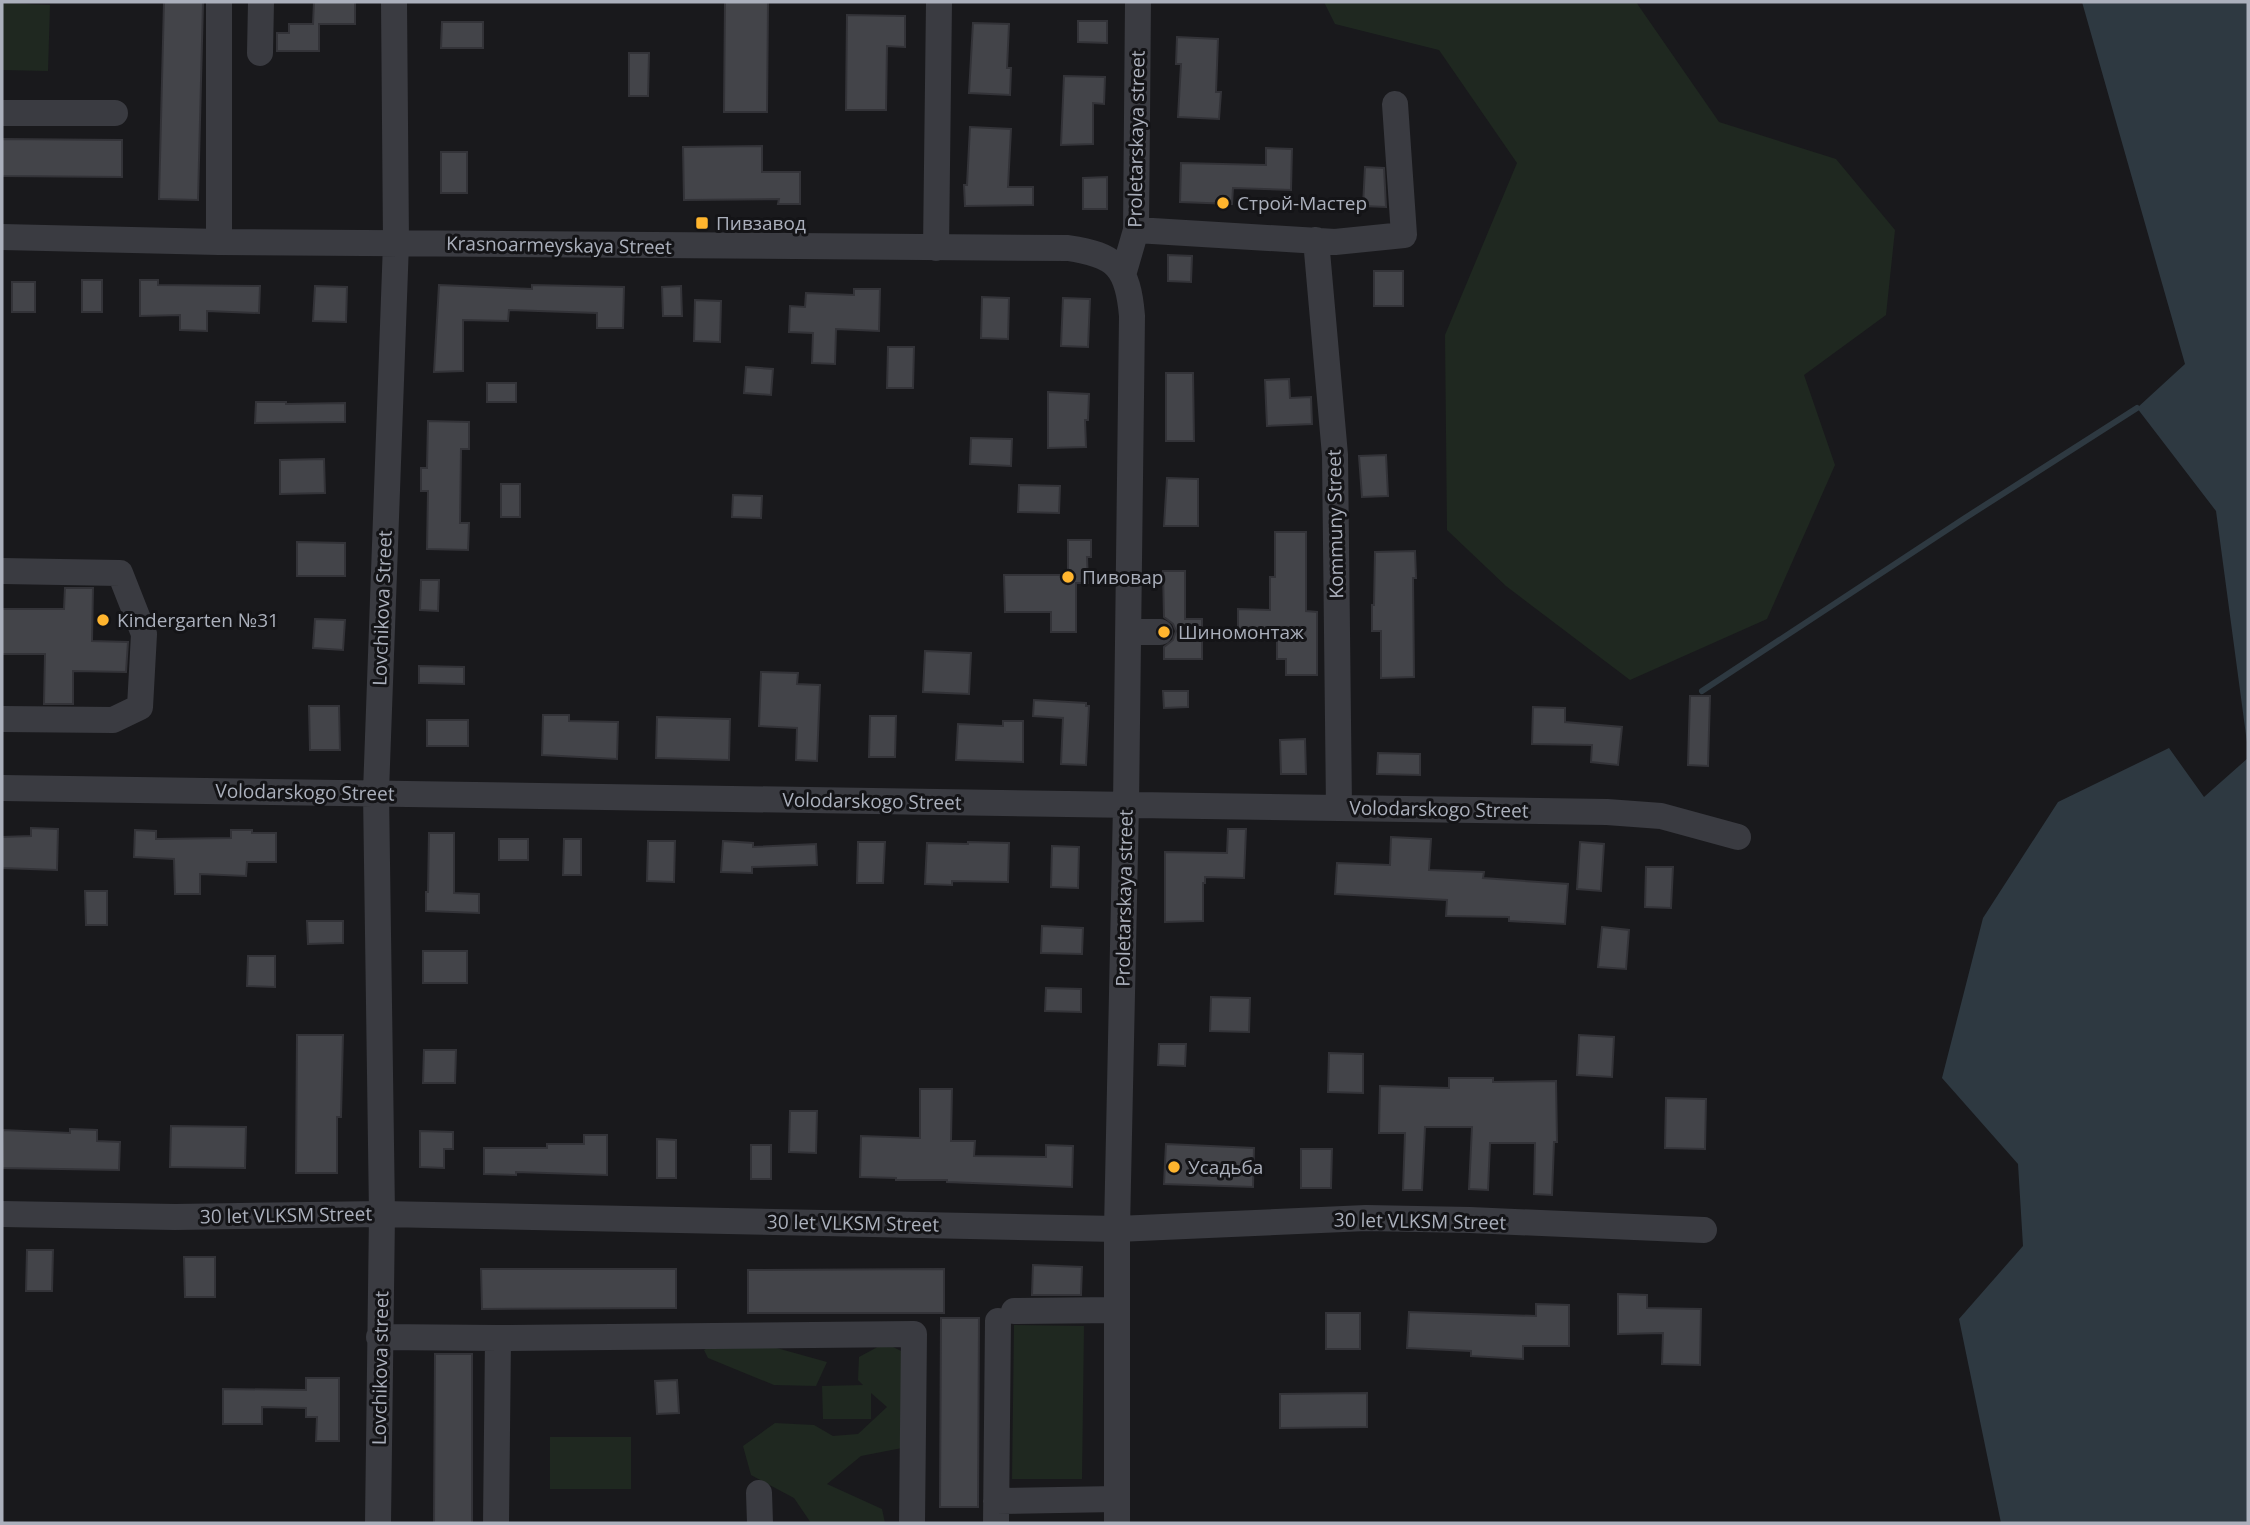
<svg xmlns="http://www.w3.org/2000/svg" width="2250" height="1525" font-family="'Open Sans',sans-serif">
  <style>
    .green { fill: #1f2820 }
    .water { fill: #2e3941 }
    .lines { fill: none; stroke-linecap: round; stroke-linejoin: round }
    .stream { stroke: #2e3941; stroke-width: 6 }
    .building { fill: #434449; stroke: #333338; stroke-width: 2 }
    .minor { stroke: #3a3b41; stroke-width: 26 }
    .poi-dot { fill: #ffb52e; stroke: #141417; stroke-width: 2.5 }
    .labels { text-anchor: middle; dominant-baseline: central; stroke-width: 6; stroke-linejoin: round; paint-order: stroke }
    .street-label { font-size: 19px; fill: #abb0bc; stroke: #141417 }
    .poi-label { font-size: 19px; fill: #abb0bc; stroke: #141417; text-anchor: start }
  </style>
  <rect width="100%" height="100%" fill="#19191c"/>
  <!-- green -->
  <path class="green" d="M1324 2H1636L1719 122 1836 159 1895 230 1886 315 1804 375 1835 465 1767 619 1630 680 1506 586 1447 530 1445 335 1517 163 1439 50 1335 24Z
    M2 3 50 5 48 71 2 70Z
    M1014 1325 1084 1326 1082 1479H1012Z
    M721 1340 773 1347 827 1362 816 1386 774 1385 708 1358 704 1350Z
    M885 1343 905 1353 902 1448 861 1456 827 1484 882 1509 885 1523H811L794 1498 751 1475 743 1446 775 1423 814 1425 833 1436 858 1434 887 1407 871 1393V1419H823L822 1386 863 1385 858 1380 859 1357Z
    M550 1437H631V1489H550Z"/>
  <!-- water -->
  <path class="water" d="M2082 2H2248V750L2216 511 2137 408 2185 364Z
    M2169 748 2204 797 2248 758V1523H2001L1959 1319 2023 1246 2018 1164 1942 1078 1983 918 2058 802Z"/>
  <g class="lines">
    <!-- stream -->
    <path class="stream" d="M1702 691 1965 518 2137 408"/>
  </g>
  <!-- building -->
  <path class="building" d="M164 2H203L198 200 159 199Z
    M314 2H355V24H319V51H277V33H289V24H313Z
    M725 2H768L767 112H724Z
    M847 15 905 16V47L887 46 886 110H846Z
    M1078 21H1107V43L1078 42Z
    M442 22H483V48H441Z
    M973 23 1009 24 1007 68H1011L1010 95 969 93Z
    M1177 37 1218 39 1216 92H1221L1219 119 1178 117 1181 64H1176Z
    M629 53H649L648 96H629Z
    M1064 76 1105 77 1104 104 1093 103V144L1061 145Z
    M970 127 1011 129 1008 187H1033V205L965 206 964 185H967Z
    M2 139 122 140V177L2 176Z
    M762 146V172H800V204H778L779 199 684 200 683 147Z
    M1266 148 1292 149 1291 190 1233 188 1232 204 1180 202 1181 163 1266 165Z
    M441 152H467V193H441Z
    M1365 167 1384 168 1386 207 1363 206Z
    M1107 177V209H1083V178Z
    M1168 255 1192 256 1191 282 1168 281Z
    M1374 271H1403V306H1374Z
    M82 280H102V312H82Z
    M140 280H158V285L260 286 259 313 207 311V331L180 330V315L140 316Z
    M12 282H35V312H12Z
    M439 285 532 289V285L624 287 623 328H597V313L509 310 508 321 463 320V371L434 372Z
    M315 286 347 287 346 322 313 321Z
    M681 286 682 316H663L662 287Z
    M854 289H880L879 331 836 329 835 364 812 363 813 333 789 332 790 306 805 307 806 293 854 295Z
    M982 297 1009 298 1008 339 981 338Z
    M1063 298 1090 299 1088 347 1061 346Z
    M695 300 721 301 720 342 694 341Z
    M888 347H914L913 388H887Z
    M746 367 773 369 771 395 744 393Z
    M1166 373H1193L1194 441H1166Z
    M1289 379 1290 398 1311 397 1312 424 1267 426 1265 380Z
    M487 383H516V402H487Z
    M1048 392 1089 394 1088 420H1085L1086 447 1048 448Z
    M256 402H286V404L345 403V422L255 423Z
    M428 421 469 422V449H461L460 523H469L468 550 427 549 428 491H421V468H427Z
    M971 438 1012 439 1011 466 970 464Z
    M1386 455 1388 496 1362 497 1359 456Z
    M324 459 325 493 280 494V460Z
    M1167 478 1198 479V526H1164Z
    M501 484H520V517H501Z
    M1019 485 1060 486 1059 513 1018 512Z
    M733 495 762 496 761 518 732 517Z
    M1275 532H1306V611L1317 612V675H1286V659H1277V634L1238 633V609L1270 610V577H1275Z
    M1068 540H1091V557H1087L1088 583H1076V632H1051V612H1005L1004 575H1068Z
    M297 542 345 543V576H297Z
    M1415 551 1416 578H1413L1414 677 1381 678V631H1372V605H1374L1375 552Z
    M1163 571H1185V619H1202V659H1164V647L1173 640 1176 631 1173 624 1164 617Z
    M421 580H439L438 611 420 610Z
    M65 588H93L92 641 128 642 126 672 73 671V704H44L45 654H2V609H64Z
    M315 619 345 620 343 650 313 648Z
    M925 651 971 653 969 694 923 692Z
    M419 666 464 667V684L419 683Z
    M761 672 798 673 797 684 820 685 817 761 796 760 797 728 759 726Z
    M1163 691H1188V707L1164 708Z
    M1690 696H1710L1708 766 1688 765Z
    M1034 700 1086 703V706H1089L1086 765 1061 764 1063 718 1033 716Z
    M309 706H339L340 750H310Z
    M1533 707 1565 708V722L1622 727 1618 765 1591 762 1592 745 1532 744Z
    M543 715H569V721L618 722 617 759 542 755Z
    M870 716H896L895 757H869Z
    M657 717 730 719 729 760 656 758Z
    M427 720H468V746H427Z
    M1003 721H1023V762L956 760 958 724 1003 726Z
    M1305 739 1306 774H1281L1280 740Z
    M1378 753 1420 754V775L1377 774Z
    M31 828 58 829 57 870 2 868V837L31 836Z
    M1228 829H1246L1244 878 1205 877V883H1203V921L1165 922V852L1227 853Z
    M135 830 156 831V839L231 838V830H252V833H276V862H247L246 876 200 874V894H175L174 859 134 857Z
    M429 833H454V893L479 894V913L426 911V892H428Z
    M1391 837 1431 839 1429 870 1484 872 1483 878 1568 884 1565 924 1509 921V917L1446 916 1447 900 1335 894 1337 863 1390 865Z
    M499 839H528V860H499Z
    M564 839H581V875H563Z
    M648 841H675L674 882 647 881Z
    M723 841 753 843V847L816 844 817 865 752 867V873L721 872Z
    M858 842H885L883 883H857Z
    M968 842 1009 843 1008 882 952 881V885L925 884 927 843 968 844Z
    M1580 842 1604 844 1601 891 1577 889Z
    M1052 846 1079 847 1078 888 1051 887Z
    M1646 867H1673L1671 908 1645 907Z
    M85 891H107V925H86Z
    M307 921H343V943L308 944Z
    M1042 926 1083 928 1082 954 1041 953Z
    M1602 927 1629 930 1626 969 1598 967Z
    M423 951H467V983H423Z
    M248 956H275V987L247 986Z
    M1046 988 1081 989V1012L1045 1011Z
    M1211 997 1250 998 1249 1032 1210 1031Z
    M297 1035H343L341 1117H337V1173H296Z
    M1579 1035 1614 1037 1612 1077 1577 1075Z
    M1159 1044H1186L1185 1066 1158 1065Z
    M424 1050H456L455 1083H423Z
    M1329 1053 1363 1054V1093L1328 1092Z
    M1449 1078H1493V1082L1556 1081 1557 1142H1554L1552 1195 1534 1194 1535 1143H1490L1488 1190 1469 1189 1472 1127H1425L1422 1190H1403L1405 1133H1379L1380 1086 1449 1088Z
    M920 1089H952L951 1141H975L974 1156 1046 1157V1145L1073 1146 1072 1187 947 1182V1180H896V1178L860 1177 861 1136 920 1138Z
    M1666 1098 1706 1099 1705 1149 1665 1148Z
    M790 1111H817L816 1153 789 1152Z
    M171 1126 246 1127 245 1168 170 1167Z
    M70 1129 97 1130V1141L120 1142 119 1170 2 1168 3 1130 70 1133Z
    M420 1131 453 1132V1149H444V1168L420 1167Z
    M584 1135H607V1175L516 1172V1175L484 1174V1148H547V1144H584Z
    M657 1139 676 1140V1178H657Z
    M1166 1144 1254 1148 1253 1187 1164 1184Z
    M751 1145H771V1179H751Z
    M1301 1149H1332L1331 1188H1301Z
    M27 1250H53L52 1291H26Z
    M184 1257H215V1297H185Z
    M1033 1265 1082 1267 1081 1295H1032Z
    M481 1269H676V1308L482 1309Z
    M944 1269V1313H748V1270Z
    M1618 1294 1647 1295V1308L1701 1309 1700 1365 1662 1364 1663 1333 1618 1334Z
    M1536 1304 1569 1305V1346H1523V1359L1471 1356V1351L1407 1348 1409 1312 1536 1316Z
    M1326 1313H1360V1349H1326Z
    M941 1318H979L978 1507H940Z
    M435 1354H472V1523H434Z
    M306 1378H339V1441H316L317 1417H306V1408L262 1407V1424H223V1389L306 1390Z
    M677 1380 679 1413 657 1414 655 1381Z
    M1367 1393V1427L1280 1428V1394Z"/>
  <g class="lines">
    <!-- minor -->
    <path class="minor" d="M219 2V242
      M260 53 261 2
      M2 113H115
      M1136 230 1335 242 1404 235 1395 104
      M2 237 219 242 1068 248C1116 255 1128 267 1132 316L1126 805 1117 1229V1523
      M1316 240 1335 455 1339 808
      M936 248 939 2
      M1123 275 1136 230 1138 2
      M2 571 120 573 144 634 140 707 113 720 2 719
      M1129 632H1160
      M2 788 1607 812 1661 816 1738 837
      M2 1214 175 1217 382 1214 1117 1229 1366 1218 1470 1220 1704 1230
      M1014 1311 1117 1310
      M379 1337 498 1338
      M759 1493 760 1523
      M996 1501 1117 1499
      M378 1523 382 1214 376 792 396 243 394 2
      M496 1523 498 1338 914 1334 912 1523
      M996 1523 998 1321"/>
  </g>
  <!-- markers -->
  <g class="poi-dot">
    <circle cx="1223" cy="203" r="7"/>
    <rect x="695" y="216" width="14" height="14" rx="3.5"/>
    <circle cx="1068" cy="577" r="7"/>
    <circle cx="103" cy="620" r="7"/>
    <circle cx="1164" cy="632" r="7"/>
    <circle cx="1174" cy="1167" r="7"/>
  </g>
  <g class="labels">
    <!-- street labels -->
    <g class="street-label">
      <text transform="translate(1136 139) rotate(-89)">Proletarskaya street</text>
      <text transform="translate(559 245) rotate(1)">Krasnoarmeyskaya Street</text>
      <text transform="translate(1335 524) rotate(-91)">Kommuny Street</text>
      <text transform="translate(382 608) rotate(-88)">Lovchikova Street</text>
      <text transform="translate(305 792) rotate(1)">Volodarskogo Street</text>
      <text transform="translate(872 801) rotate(1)">Volodarskogo Street</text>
      <text transform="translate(1439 809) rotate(1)">Volodarskogo Street</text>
      <text transform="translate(1124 898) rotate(-89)">Proletarskaya street</text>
      <text transform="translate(286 1215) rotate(-1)">30 let VLKSM Street</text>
      <text transform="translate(1420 1221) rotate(1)">30 let VLKSM Street</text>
      <text transform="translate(853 1223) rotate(1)">30 let VLKSM Street</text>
      <text transform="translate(380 1368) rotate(-89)">Lovchikova street</text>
    </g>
    <!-- poi labels -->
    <g class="poi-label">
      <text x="1237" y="203">Строй-Мастер</text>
      <text x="716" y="223">Пивзавод</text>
      <text x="1082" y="577">Пивовар</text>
      <text x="117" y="620">Kindergarten №31</text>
      <text x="1178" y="632">Шиномонтаж</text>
      <text x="1188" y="1167">Усадьба</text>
    </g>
  </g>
  <!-- border -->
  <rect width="2250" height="1525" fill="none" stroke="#abb0bc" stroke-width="7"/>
</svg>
